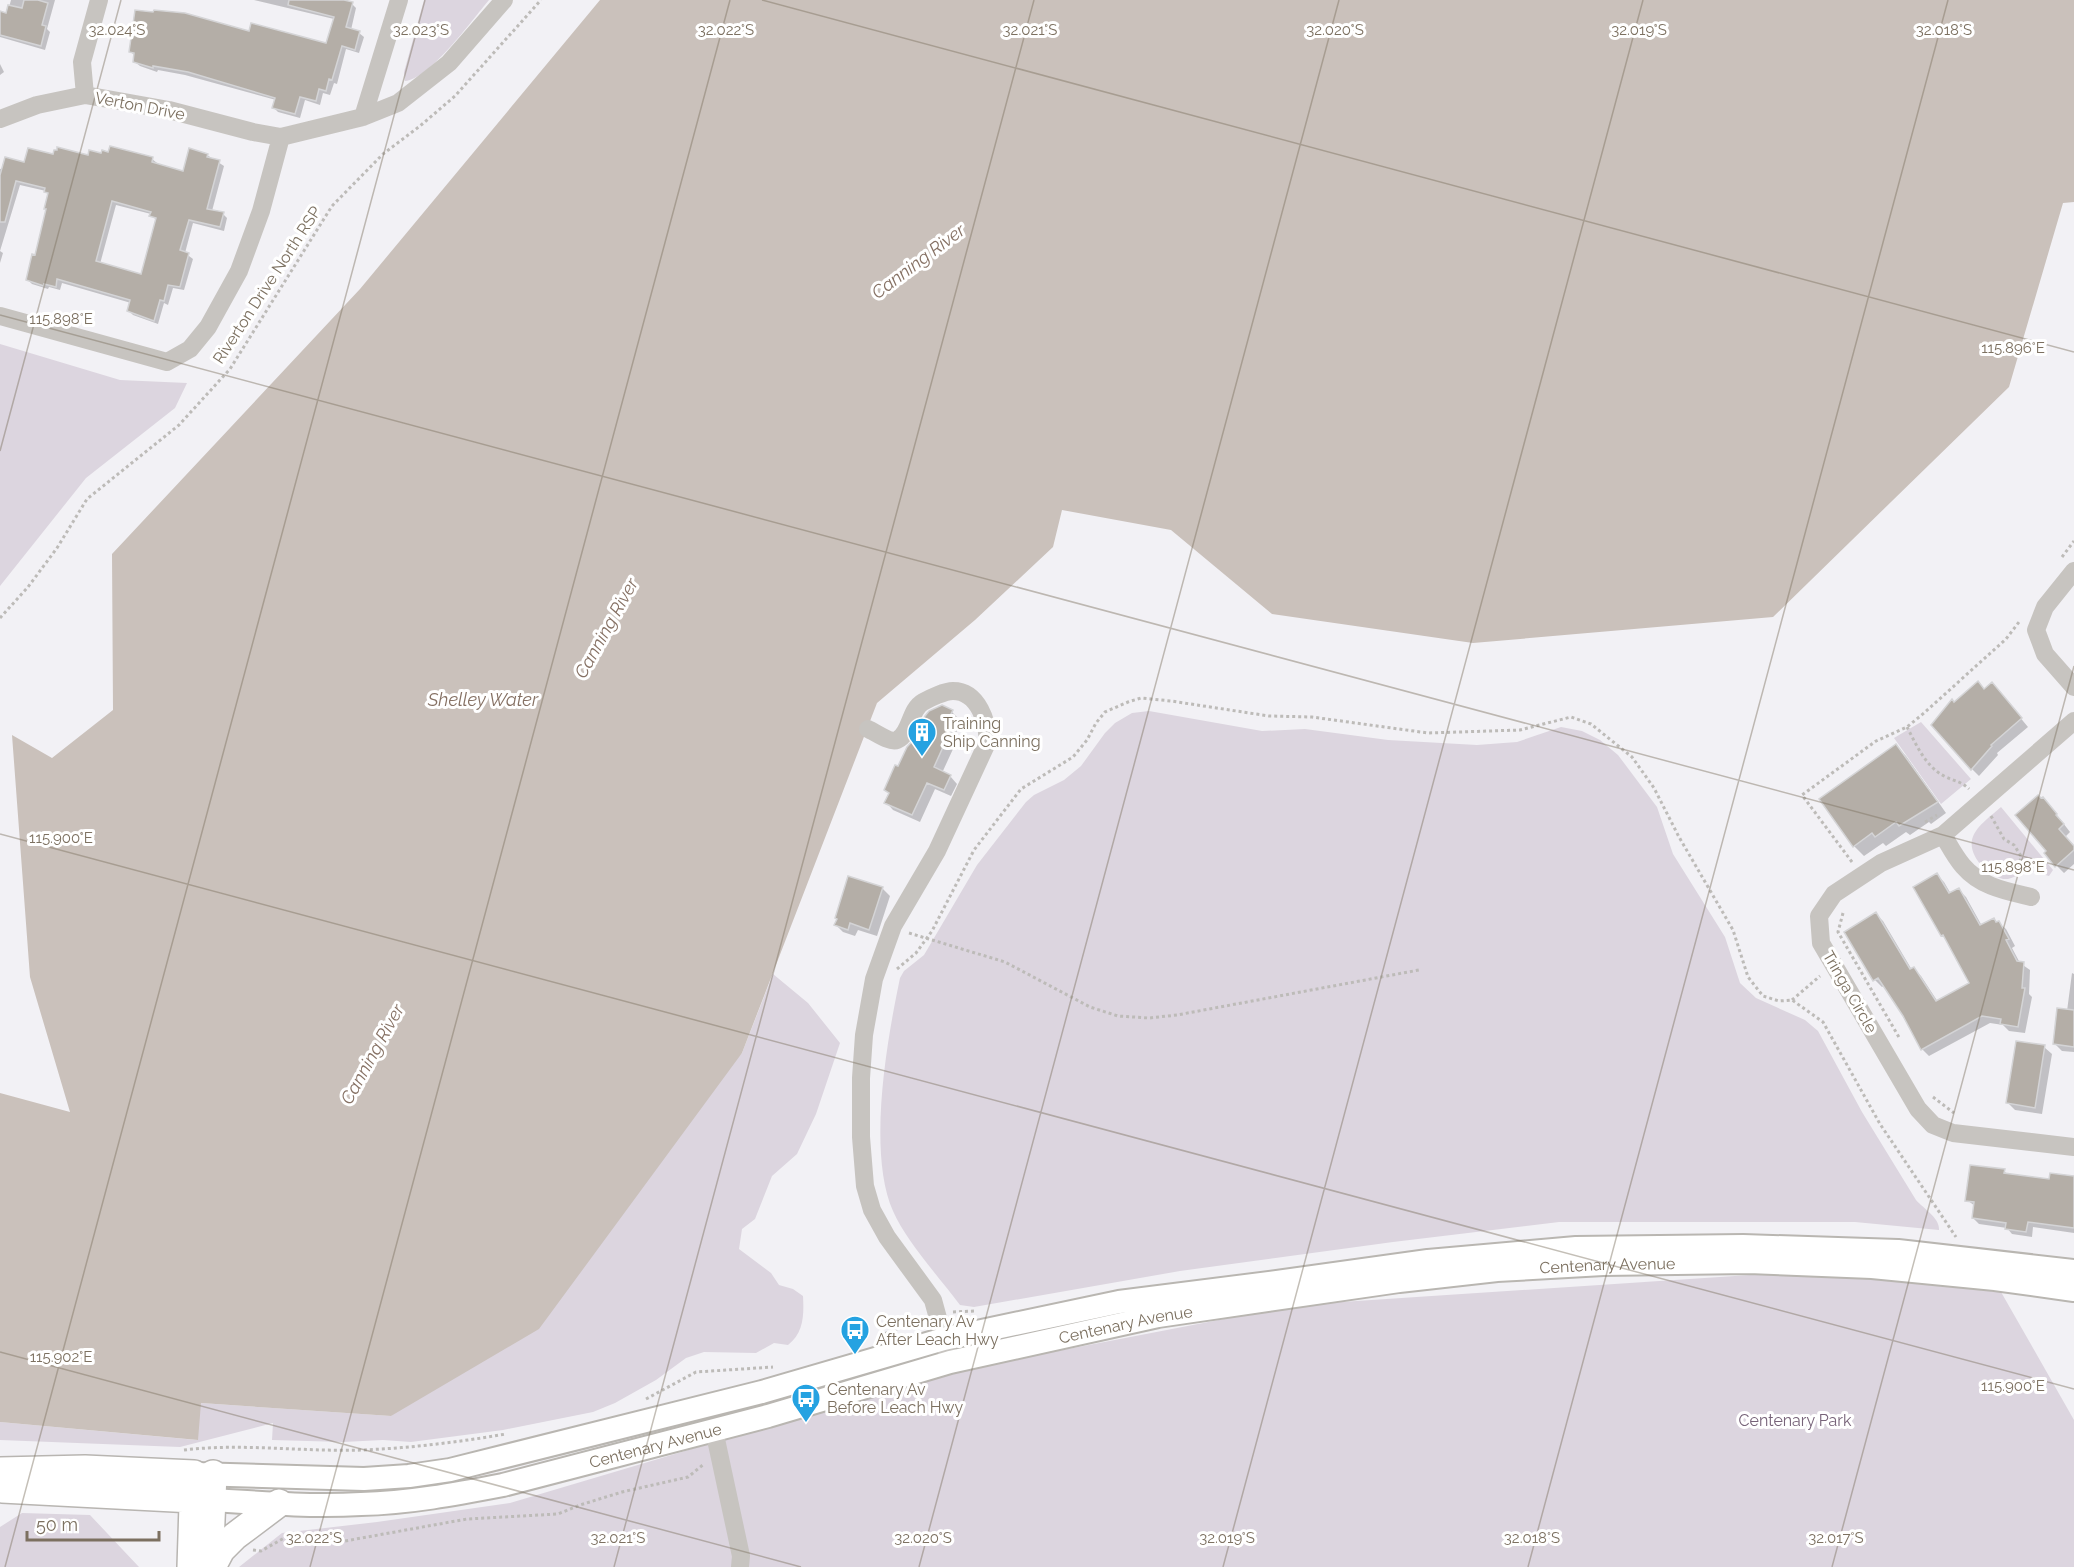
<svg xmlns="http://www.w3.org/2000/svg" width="2074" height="1567" font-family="Raleway,sans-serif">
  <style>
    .green { fill: #dcd5df }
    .water { fill: #cac1bb }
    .shadow { fill: #0003; fill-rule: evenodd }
    .building { fill: #b4aea7; stroke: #d4d4d6; stroke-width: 1.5; fill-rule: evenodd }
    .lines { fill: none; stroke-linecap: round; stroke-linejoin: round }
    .major-casing { stroke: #b9b6b1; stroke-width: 26 }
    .highway-casing { stroke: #b8b5b1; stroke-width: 30 }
    .path { stroke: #bdbbb8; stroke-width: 3; stroke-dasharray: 3 3; stroke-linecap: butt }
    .minor { stroke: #c7c4c0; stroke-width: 18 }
    .major { stroke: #fff; stroke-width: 22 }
    .highway { stroke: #fff; stroke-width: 27 }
    .ticks { fill: none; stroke: #7c7060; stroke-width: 1.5; stroke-opacity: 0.45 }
    .labels { text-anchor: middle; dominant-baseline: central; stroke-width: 6; stroke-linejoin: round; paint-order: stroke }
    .street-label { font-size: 16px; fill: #7c7060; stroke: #fff }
    .poi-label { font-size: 16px; fill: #7c7060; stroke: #fff; text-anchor: start }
    .park-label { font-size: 16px; fill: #776379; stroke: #fff }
    .water-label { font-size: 18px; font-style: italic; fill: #867164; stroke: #fff }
    .ticks-label { font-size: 15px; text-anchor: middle; fill: #7c7060; stroke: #fff; stroke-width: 6; stroke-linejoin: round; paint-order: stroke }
  </style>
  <rect width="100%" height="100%" fill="#f2f1f5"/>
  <!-- green -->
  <path class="green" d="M424 0H489C472 20 430 79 405 81L404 72Z
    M0 344 120 380 187 383 175 408 86 478 0 586Z
    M1149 711 1262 731 1305 729 1388 740 1477 745 1517 742 1561 727 1582 731 1600 740 1618 755 1657 807 1673 854 1725 937 1740 983 1756 998 1805 1020 1818 1031 1862 1112 1916 1200C1924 1209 1940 1218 1939 1230L1855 1222H1559L1393 1242 1180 1271 974 1307 960 1305C939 1277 906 1241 893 1211 867 1152 887 1040 900 978L904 971 924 955 977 865 1026 802 1034 795 1064 780 1081 766 1105 733 1115 723 1132 713Z
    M1921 722 1971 779 1941 804 1894 738Z
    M2001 807 2053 870 2049 876C2041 874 2034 870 2026 872 2018 874 2012 880 2003 879 1995 877 1985 870 1980 864 1959 837 1982 824 2001 807Z
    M773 974 808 1003 840 1043 816 1114 797 1154 772 1176 755 1219 742 1229 739 1249 771 1273 779 1285 793 1289 803 1296C804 1314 804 1333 788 1345L774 1343 756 1353 704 1352 686 1358 656 1380 615 1403 593 1412 503 1430 411 1442 383 1440 343 1442 272 1440 273 1423 180 1447 0 1440V1422L197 1440 200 1403 391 1416 742 1053Z
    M1795 1272 2001 1292 2074 1420V1567H239L282 1533 377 1522 510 1503 954 1371 1296 1305Z
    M22 1513 90 1515 139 1567H0V1527Z"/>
  <!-- water -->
  <path class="water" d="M600 0H2074V202L2063 203 2009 387 1773 617 1473 643 1272 614 1171 530 1062 510 1053 547 975 620 877 703 742 1053 539 1329 391 1416 201 1403 198 1440 0 1422V1093L70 1112 30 977 12 735 52 758 113 710 112 554 360 289Z"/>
  <!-- shadow -->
  <path class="shadow" d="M11 0H55L47 29 50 32 45 50 0 37V13L7 15Z
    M254 0H346V2L352 4 356 8 351 30 359 33 364 37 359 53 346 49 337 84 334 83 330 95 323 93 320 105 305 100 300 118 278 112 274 108 276 100 185 75 158 70 157 72 140 66 135 62V56L131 52 250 33 327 44 334 19Z
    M0 64 4 72 0 75Z
    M103 155 152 159 157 163 156 165 184 173 207 155 224 166 212 211 223 214 227 218 224 231 193 223 185 253 193 259 184 290 173 288 168 305 164 303 158 324 133 315 129 311 131 303 62 283 60 290 49 287 48 289 32 284 27 279 36 256 49 195 46 191 20 185 0 251 3 253 0 263V169L54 156 89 157ZM116 205 151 214 156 220 142 276 100 264Z
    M1999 692 2028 727 1997 753 1998 755 1979 776 1972 769 1954 704Z
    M952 712 959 719 958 722 960 724 956 733 959 736 942 773 950 776 957 784 951 796 935 789 920 822 893 810 886 802 890 794 885 790 899 768Z
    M1896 746 1906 756 1946 813 1931 824 1929 822 1910 835 1906 832 1886 846 1883 843 1864 856 1854 846Z
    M2050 806 2070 832 2065 837 2074 848V864L2064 873 2057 866 2048 851Z
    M1937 875 1944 882 1951 894 1959 890 1966 897 1982 926 1994 919 2006 929 2015 946 2012 948 2020 963 2030 970 2029 994 2032 997 2025 1033 2009 1031 2003 1025 1990 1023 1929 1056 1922 1049 1885 985 1882 987 1875 980 1846 932 1876 914 1883 921 1912 970 1914 969 1921 976 1938 1002 1971 984 1948 942 1942 935Z
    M849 878 883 889 890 896 877 936 858 930 855 936 843 932 836 925Z
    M2072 973 2074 974V1052L2062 1051 2055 1044 2067 1011Z
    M2044 1047 2052 1054 2042 1114 2015 1110 2007 1102Z
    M2004 1171 2008 1175 2051 1180 2074 1178V1233L2033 1227 2032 1237 2012 1234 2007 1228 1979 1224 1973 1218 1975 1206 1967 1200Z"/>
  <!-- building -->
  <path class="building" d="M24 0H38L48 3 42 25 46 26 41 46 0 35V11L6 13 8 5 22 8Z
    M289 0H344L353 2 346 27 360 31 355 50 342 46 332 80 329 79 326 91 319 89 316 101 300 97 295 114 272 108 275 98 188 72 153 66V68L133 62 134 53 129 52 135 10 153 12 154 10 185 13 249 31 251 23 326 43 334 17 288 5Z
    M110 146 153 157 152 162 183 171 189 148 208 154 207 157 220 160 207 209 224 212 220 227 189 220 180 250 189 253 180 287 168 285 164 301 160 300 154 321 127 311 130 300 57 279 56 287 44 284V286L26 280 32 254 35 255 46 209H44L48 193 44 192 45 188 16 181 5 222H0V175L5 157 24 162 28 148 53 154 54 150H57V147L88 155 89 150 101 153 102 150 108 152ZM112 201 151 212 149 216 156 218 141 274 96 261Z
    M1978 681 1984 689 1992 682 2022 718 1991 745 1992 746 1971 770 1931 725 1952 699 1954 702Z
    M942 705 953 710 951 714 953 715 949 725 952 727 934 767 951 775 944 790 927 783 912 815 884 803 889 793 884 790 895 765 898 766 907 747 915 738 925 716 929 711Z
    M1896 744 1938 802 1899 826 1896 822 1875 837 1872 833 1853 847 1819 799Z
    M2038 795 2041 798 2043 797 2057 814 2056 815 2064 824 2059 829 2074 846V850L2055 867 2044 853 2046 851 2015 815Z
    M1937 873 1949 893 1959 888 1980 925 1994 918 1996 922 1999 921 2009 939 2006 940 2017 961 2024 962 2022 988H2025L2018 1027 2000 1024 2001 1019 1982 1016 1921 1050 1903 1016 1878 978 1873 981 1844 932 1876 912 1910 969 1914 967 1936 1001 1969 983 1943 935 1941 936 1913 887Z
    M848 876 883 887 869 930 850 923 848 930 834 925 837 919 835 918Z
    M2057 1008 2074 1010V1047L2053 1044Z
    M2016 1041 2045 1045 2035 1108 2006 1103Z
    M1970 1165 2005 1169 2004 1173 2049 1179 2050 1173 2074 1176V1228L2028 1222 2026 1232 2005 1229 2006 1223 1972 1218 1974 1202 1965 1201Z"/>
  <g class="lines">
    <!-- major casing -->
    <g class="major-casing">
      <g id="major">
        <path d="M195 1474 364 1479 409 1476 450 1470 762 1392 944 1339 1119 1302 1277 1282 1428 1261 1576 1248 1743 1246 1898 1251 2074 1271"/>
        <path id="s1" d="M194 1499C250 1502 305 1507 361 1504 409 1503 456 1494 503 1485L768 1416 950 1362 1158 1316 1399 1281 1497 1270 1603 1264 1749 1262 1872 1267 1995 1279 2074 1290"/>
      </g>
    </g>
    <!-- highway casing -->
    <g class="highway-casing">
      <path id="highway" d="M0 1471 85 1469 194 1474 191 1567
        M2 1489 193 1499
        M209 1567 213 1474
        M212 1567 221 1550 235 1536 279 1503"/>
    </g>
    <!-- path -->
    <path class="path" d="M2062 557 2074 541
      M0 618 28 587 57 548 87 499 179 425 230 369 332 206 383 154 420 126 455 96 541 0
      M1907 727C1916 744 1925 766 1944 776 1953 781 1961 781 1969 789
      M1991 816 2004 839 2014 845 2021 856 2019 867 2013 874
      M1925 822 1937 815
      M1852 862 1802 795 1876 741 1907 727 1924 713 2006 639 2019 622
      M1843 913 1838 932 1900 1039
      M909 933 1005 962 1090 1007 1118 1016 1149 1018 1177 1015 1419 970
      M897 969 916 953 932 931 974 850 1021 789 1073 757 1087 740 1096 723 1105 712 1128 702 1141 698 1171 701 1269 716 1312 717 1428 733 1520 730 1571 717 1591 724 1632 757 1654 788 1679 837 1733 930 1748 977 1763 996 1779 1001 1792 1000 1823 1022 1880 1124 1956 1237
      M1792 1000 1820 976
      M1933 1097 1954 1113
      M953 1312 974 1311
      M879 1336 921 1319
      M646 1399 696 1372 773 1367
      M184 1450C243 1443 303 1452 363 1450 411 1448 459 1442 506 1434
      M253 1550 261 1551 286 1537 345 1541 467 1519 558 1514 580 1505 622 1492 688 1477 704 1464"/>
    <!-- minor -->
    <path class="minor" d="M85 95 82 62 99 0
      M363 117 399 0
      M0 119 37 105 85 95 169 110 253 132 281 137 363 117 398 103 449 63 504 0
      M0 316 167 362 190 349 208 327 239 271 261 211 281 137
      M2074 571 2045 607 2036 630 2045 654 2074 687
      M2074 721 1943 835 1881 863 1834 894 1819 916 1821 943 1918 1109 1933 1125 1953 1133 2074 1147
      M868 729C875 732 890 743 897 740 911 734 909 710 923 702 930 698 945 691 953 691 978 691 989 723 987 743L937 851 893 926 874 979 864 1035 861 1078V1137L865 1186 872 1210 887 1237 933 1300 950 1362
      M1943 835C1949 845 1955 857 1963 866 1981 887 2006 891 2031 897
      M714 1430 741 1556 740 1567"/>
    <!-- major -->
    <use href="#major" class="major"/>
    <!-- highway -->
    <use href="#highway" class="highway"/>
  </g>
  <!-- ticks -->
  <path class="ticks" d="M762 0 2074 352M0 315 2074 870M0 451 121 0M0 834 2074 1389M0 1352 801 1567M5 1567 425 0M310 1567 730 0M614 1567 1034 0M919 1567 1339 0M1223 1567 1643 0M1528 1567 1948 0M1832 1567 2074 666"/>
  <!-- icons -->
  <defs>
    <g id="building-pin" transform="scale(1.5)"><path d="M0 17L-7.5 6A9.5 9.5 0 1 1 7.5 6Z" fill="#25a2e1" stroke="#fff"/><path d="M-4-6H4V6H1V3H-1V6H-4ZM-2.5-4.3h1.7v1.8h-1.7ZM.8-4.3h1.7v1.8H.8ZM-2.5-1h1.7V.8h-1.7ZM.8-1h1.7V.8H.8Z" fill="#fff"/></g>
    <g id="bus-pin" transform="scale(1.5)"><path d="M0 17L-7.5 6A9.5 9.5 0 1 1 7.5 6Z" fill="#25a2e1" stroke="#fff"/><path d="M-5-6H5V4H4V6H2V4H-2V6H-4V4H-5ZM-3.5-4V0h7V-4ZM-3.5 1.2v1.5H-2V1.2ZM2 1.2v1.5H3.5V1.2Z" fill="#fff"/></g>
  </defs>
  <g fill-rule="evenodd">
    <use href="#building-pin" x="922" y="732"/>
    <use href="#bus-pin" x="855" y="1330"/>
    <use href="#bus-pin" x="806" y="1398"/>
  </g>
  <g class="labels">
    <!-- street labels -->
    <g class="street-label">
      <text transform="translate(140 106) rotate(11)">Verton Drive</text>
      <text transform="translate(267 285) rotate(-57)">Riverton Drive North RSP</text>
      <text transform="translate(1850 992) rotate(60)">Tringa Circle</text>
      <text stroke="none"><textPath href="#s1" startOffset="1440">Centenary Avenue</textPath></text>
      <text stroke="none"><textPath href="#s1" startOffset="954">Centenary Avenue</textPath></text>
      <text stroke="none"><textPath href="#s1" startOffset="468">Centenary Avenue</textPath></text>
    </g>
    <!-- poi labels -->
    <g class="poi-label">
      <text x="943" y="723">Training<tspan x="943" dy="18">Ship Canning</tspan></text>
      <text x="876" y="1321">Centenary Av<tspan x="876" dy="18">After Leach Hwy</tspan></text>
      <text x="827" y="1389">Centenary Av<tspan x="827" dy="18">Before Leach Hwy</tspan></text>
    </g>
    <!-- park labels -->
    <g class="park-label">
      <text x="1795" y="1420">Centenary Park</text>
    </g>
    <!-- water labels -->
    <g class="water-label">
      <text transform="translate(918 261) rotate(-37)">Canning River</text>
      <text transform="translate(606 628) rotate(-61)">Canning River</text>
      <text x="483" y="699">Shelley Water</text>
      <text transform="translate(372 1054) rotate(-61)">Canning River</text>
    </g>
  </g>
  <g class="ticks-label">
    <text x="117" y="35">32.024°S</text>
    <text x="421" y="35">32.023°S</text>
    <text x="726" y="35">32.022°S</text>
    <text x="1030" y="35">32.021°S</text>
    <text x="1335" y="35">32.020°S</text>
    <text x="1639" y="35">32.019°S</text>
    <text x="1944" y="35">32.018°S</text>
    <text x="61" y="324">115.898°E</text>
    <text x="2013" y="353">115.896°E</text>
    <text x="61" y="843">115.900°E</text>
    <text x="2013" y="872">115.898°E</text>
    <text x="61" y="1362">115.902°E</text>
    <text x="2013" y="1391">115.900°E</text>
    <text x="314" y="1543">32.022°S</text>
    <text x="618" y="1543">32.021°S</text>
    <text x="923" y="1543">32.020°S</text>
    <text x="1227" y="1543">32.019°S</text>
    <text x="1532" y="1543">32.018°S</text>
    <text x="1836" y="1543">32.017°S</text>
  </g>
  <!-- scale -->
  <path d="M27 1531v9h132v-9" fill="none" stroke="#7c7060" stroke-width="3"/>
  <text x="36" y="1531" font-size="18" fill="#7c7060" stroke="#ffffff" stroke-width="4.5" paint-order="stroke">50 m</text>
</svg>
